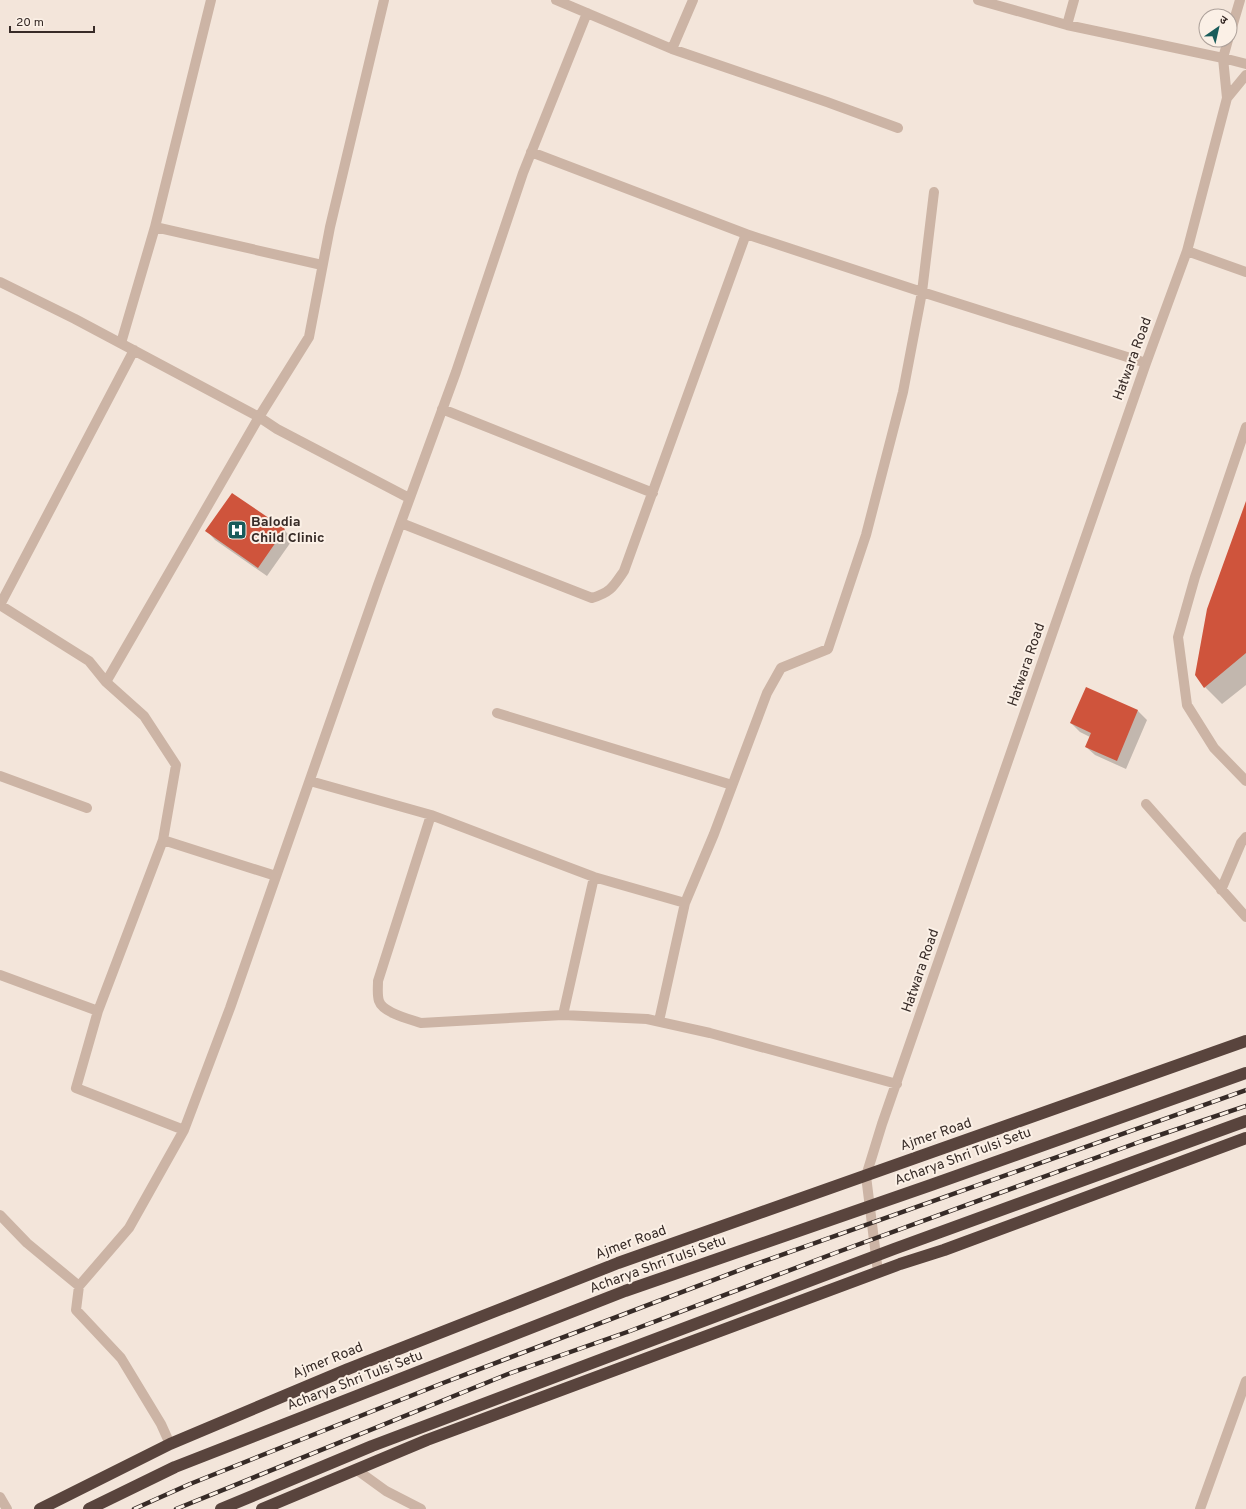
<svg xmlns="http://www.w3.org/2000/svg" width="1246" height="1509" font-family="Overpass,'Noto Sans Devanagari',sans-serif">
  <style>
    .shadow { fill: #0003 }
    .building { fill: #cf543c }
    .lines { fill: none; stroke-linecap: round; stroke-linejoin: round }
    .minor { stroke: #ccb4a5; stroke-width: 10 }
    .highway { stroke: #59443d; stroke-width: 12 }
    .rail-casing { stroke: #372b27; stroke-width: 4.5 }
    .rail { stroke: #fbf0e6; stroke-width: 3; stroke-dasharray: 9; stroke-linecap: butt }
    .highway-bridge { stroke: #59443d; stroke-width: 12 }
    .labels { text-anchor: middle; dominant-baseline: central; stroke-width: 4; stroke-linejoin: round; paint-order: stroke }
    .street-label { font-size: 14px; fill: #372b27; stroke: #fbf0e6 }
    .poi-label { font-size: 14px; font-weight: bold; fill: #372b27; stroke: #fbf0e6; text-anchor: start }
  </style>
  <rect width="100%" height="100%" fill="#f3e5da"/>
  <!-- shadow -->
  <path class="shadow" d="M232 494 284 530 293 539 267 576 215 540 207 531Z
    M1246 503V685L1222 704 1205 687Z
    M1138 711 1147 720 1126 769 1095 755 1086 747 1090 737 1080 732 1071 723Z"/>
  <!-- building -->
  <path class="building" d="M232 493 285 529 258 568 205 531Z
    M1246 501V653L1204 688 1195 675 1207 609Z
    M1086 687 1138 710 1117 761 1085 747 1091 733 1070 723Z"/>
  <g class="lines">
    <!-- minor -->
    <path class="minor" d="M211 0 155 227 322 265
      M556 0 672 49 693 0
      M978 0 1067 25 1223 58 1246 64
      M1067 25 1074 0
      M1230 34 1240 0
      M672 49 827 102 898 128
      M1227 98 1223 58 1228 40
      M746 234 922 292 1146 363
      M1187 251 1246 272
      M0 282 75 319 259 417 277 429 409 498
      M121 343 155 227
      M442 409 653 493
      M1246 427 1195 577 1178 637 1187 705 1214 748 1246 781
      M401 523 592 598C611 592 613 587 624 571L746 234 531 152
      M0 605 89 661 106 682 144 716 176 765 163 840 98 1011 0 975
      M0 605 134 350
      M106 682 259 417 309 337 330 227 384 0
      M497 713 732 785
      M0 776 87 808
      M310 781 431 815 594 877 685 903 659 1021
      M1146 804 1246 917
      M431 815 378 981C378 988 377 995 379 1001 383 1013 409 1019 421 1023L563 1015 647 1019 710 1033 897 1084
      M163 840 276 876
      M1221 890 1241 843 1246 837
      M685 903 714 834 767 693 781 668 828 649 866 535 903 392 922 292 934 192
      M98 1011 76 1088 184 1130
      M563 1015 594 877
      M0 1215 27 1243 79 1286
      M878 1272 866 1176 882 1124 1146 363 1187 251 1227 98 1246 75
      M170 1444 161 1424 121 1358 76 1310 79 1286 129 1228 184 1130 230 1008 378 585 456 372 523 173 587 13
      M357 1470 386 1491 421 1509
      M0 1497 7 1509
      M1200 1509 1246 1381"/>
    <!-- highway -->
    <path class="highway" d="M40 1509 170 1444 348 1369 618 1263 1246 1041
      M262 1509 427 1440 900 1264 944 1250 1246 1138"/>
    <!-- rail casing -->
    <g class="rail-casing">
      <path id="rail" d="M134 1509 190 1484 443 1383 753 1265 1246 1090
        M176 1509 508 1374 630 1331 835 1253 1142 1141 1246 1106"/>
    </g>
    <!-- rail -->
    <use href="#rail" class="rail"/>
    <!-- highway-bridge -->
    <path class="highway-bridge" d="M89 1509 175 1467 625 1291 931 1185 1246 1073
      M221 1509 372 1446 894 1249 1246 1121"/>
  </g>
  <!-- icons -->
  <defs>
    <g id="hospital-square" transform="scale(1)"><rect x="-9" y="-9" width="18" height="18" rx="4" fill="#195c5b" stroke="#fbf0e6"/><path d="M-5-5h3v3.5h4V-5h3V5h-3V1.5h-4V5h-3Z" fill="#fff"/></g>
  </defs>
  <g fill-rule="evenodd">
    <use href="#hospital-square" x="237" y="530"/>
  </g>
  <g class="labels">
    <!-- street labels -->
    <g class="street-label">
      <text transform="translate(1133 359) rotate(-70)">Hatwara Road</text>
      <text transform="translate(1027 665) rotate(-71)">Hatwara Road</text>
      <text transform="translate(921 971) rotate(-71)">Hatwara Road</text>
      <text transform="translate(936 1135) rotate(-19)">Ajmer Road</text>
      <text transform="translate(963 1157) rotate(-20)">Acharya Shri Tulsi Setu</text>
      <text transform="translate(631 1243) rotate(-20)">Ajmer Road</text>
      <text transform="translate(658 1265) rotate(-20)">Acharya Shri Tulsi Setu</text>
      <text transform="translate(328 1361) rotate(-22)">Ajmer Road</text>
      <text transform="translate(355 1381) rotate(-21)">Acharya Shri Tulsi Setu</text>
    </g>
    <!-- poi labels -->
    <g class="poi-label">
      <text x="251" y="522">Balodia<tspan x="251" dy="16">Child Clinic</tspan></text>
    </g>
  </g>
  <!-- north arrow -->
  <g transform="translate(1218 28) rotate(34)"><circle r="19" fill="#fbf0e6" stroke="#ada19a"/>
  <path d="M0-3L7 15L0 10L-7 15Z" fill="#195c5b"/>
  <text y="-6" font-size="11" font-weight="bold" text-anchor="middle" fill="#372b27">उ</text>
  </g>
  <!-- scale -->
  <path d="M10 26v6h84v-6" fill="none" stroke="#372b27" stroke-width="2"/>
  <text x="16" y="26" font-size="12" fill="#372b27" stroke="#fbf0e6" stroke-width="3" paint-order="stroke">20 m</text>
</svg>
